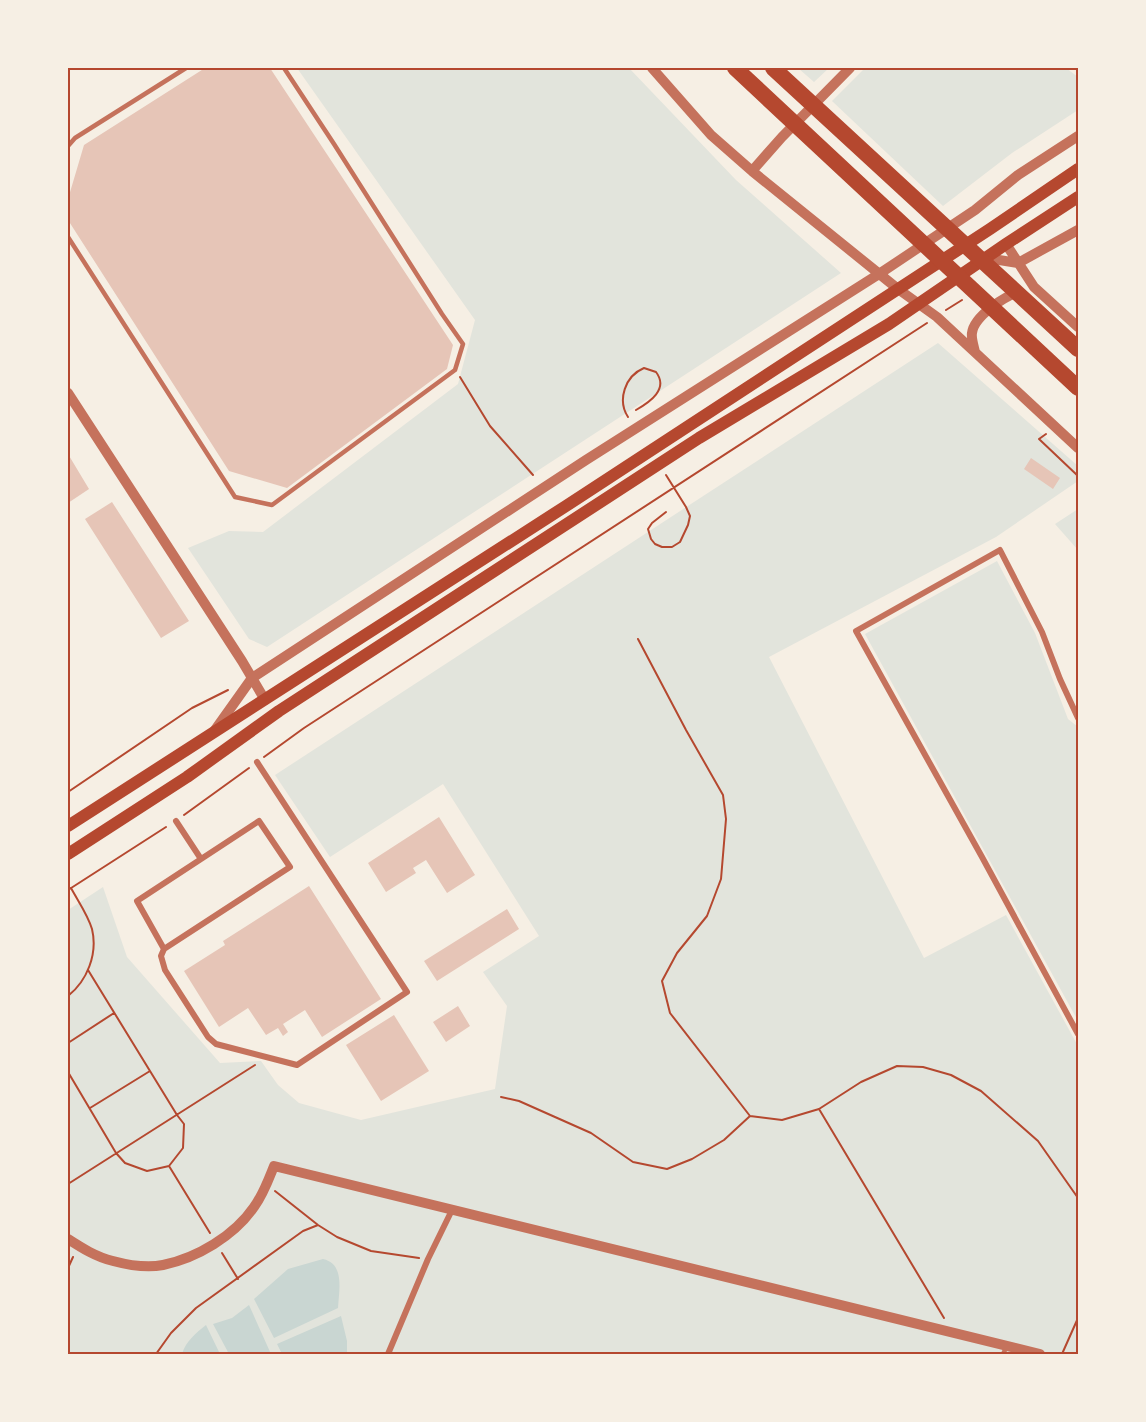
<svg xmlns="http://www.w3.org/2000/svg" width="1146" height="1422" font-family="Inter,sans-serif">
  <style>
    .green { fill: #e2e4dc }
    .water { fill: #c9d6d2 }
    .building { fill: #e6c5b7 }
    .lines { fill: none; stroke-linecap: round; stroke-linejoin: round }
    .path { stroke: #b5482f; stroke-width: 2 }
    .service { stroke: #c5725c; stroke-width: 4.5 }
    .minor { stroke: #c5725c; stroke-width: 6 }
    .tertiary { stroke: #c5725c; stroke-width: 10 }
    .secondary { stroke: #b5482f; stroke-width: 12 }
    .motorway { stroke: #b5482f; stroke-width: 16 }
    .neatline { fill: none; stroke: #b5482f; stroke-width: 2 }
  </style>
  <rect width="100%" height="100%" fill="#f6efe4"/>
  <!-- green -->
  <path class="green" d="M297 68H629L736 180 841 273 267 647 249 639 188 548 229 531 263 532 458 384 475 320Z
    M798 68H829L814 82Z
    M865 68H1066L1078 77V110L1012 153 943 206 832 101Z
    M938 343 1078 466V481L996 537 769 657 924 958 1006 915 1078 1046V1354H68V910L103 887 127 957 220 1063 261 1061 278 1085 299 1103 361 1120 495 1089 507 1006 483 972 539 936 443 784 330 857 275 775Z
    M1078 509V550L1055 524Z
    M997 561 1035 633 1068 719 1078 727V1021L865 634Z"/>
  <!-- water -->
  <path class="water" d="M323 1259C345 1264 339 1290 338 1308L274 1338 254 1299 288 1269Z
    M249 1305 271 1354H229L213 1324 232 1318Z
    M341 1316 347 1341V1354H282L277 1344Z
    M206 1325 220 1354H182C186 1341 196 1333 206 1325Z"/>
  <!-- building -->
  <path class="building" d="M205 68H270L453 345 447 369 287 488 229 471 68 220V199L84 145Z
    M68 454 89 489 68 503Z
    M1031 458 1060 478 1053 489 1024 469Z
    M112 502 189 621 161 638 85 519Z
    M439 817 475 875 447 893 426 860 413 868 416 873 386 892 368 863Z
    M309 886 381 999 322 1037 305 1010 283 1024 288 1032 283 1036 278 1028 266 1035 248 1008 219 1027 184 971 225 945 223 941Z
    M507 909 519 929 437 981 424 961Z
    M458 1006 470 1026 446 1042 433 1022Z
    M394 1015 429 1071 381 1101 346 1045Z"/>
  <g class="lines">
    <!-- path -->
    <path class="path" d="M946 310 962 300
      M460 377 490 426 533 475
      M628 417C617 400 625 376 644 368L656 372C669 389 650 402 636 410
      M1046 434 1039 439 1078 476
      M666 475 686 507 690 516 688 525 680 542 672 547H662L655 544 651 539 648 529 652 523 666 512
      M638 639 686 730 723 795 726 819 721 879 707 916 677 953 662 981 670 1013 750 1116 782 1120 819 1109 861 1082 897 1066 923 1067 951 1075 981 1091 1038 1141 1078 1198
      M264 757 304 728 927 323
      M68 792 192 708 228 690
      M184 815 249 768
      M68 890 166 827
      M68 996C87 981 98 954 92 929 88 915 78 901 71 888
      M68 1043 114 1013
      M68 1072 116 1153 125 1163 147 1171 169 1166 183 1148 184 1124 177 1115 88 970
      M501 1097 519 1101 591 1133 633 1162 667 1169 692 1159 724 1140 750 1116
      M90 1108 150 1071
      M819 1109 944 1318
      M169 1166 210 1233
      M68 1184 255 1065
      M275 1191 318 1225 337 1237 371 1251 419 1258
      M222 1253 238 1279
      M68 1268 73 1257
      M156 1354 171 1333 196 1308 303 1231 318 1225
      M1062 1354 1078 1318"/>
    <!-- service -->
    <path class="service" d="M68 146 75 138 186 68
      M68 237 235 497 272 505 455 370 463 344 442 314 334 144 284 68
      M1003 1354 1007 1346"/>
    <!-- minor -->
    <path class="minor" d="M1078 718 1060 679 1042 632 1000 550 856 631 982 857 1078 1034
      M176 821 201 859
      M164 949 137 901 259 821 290 867 164 949 161 956 165 970 208 1037 216 1044 297 1065 407 992 257 762
      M388 1354 428 1259 452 1210"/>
    <!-- tertiary -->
    <path class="tertiary" d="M652 68 711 135 752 171 898 289 937 317 1078 448
      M752 171 782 137 850 68
      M1006 244 1034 287 1078 327
      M987 258 1018 263 1078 230
      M975 352C974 347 971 338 972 333 974 316 1005 296 1019 292
      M68 393 242 661 265 700
      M215 730 252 678 586 460 879 274 975 210 1018 175 1078 136
      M68 1239C82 1248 96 1257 113 1261 128 1265 148 1268 163 1265 197 1258 234 1236 254 1207 263 1195 268 1181 274 1166L1040 1354"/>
    <!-- secondary -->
    <path class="secondary" d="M68 826 566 506 990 229 1078 169
      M68 854 187 777 279 711 699 438 889 324 1006 244 1078 197"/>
    <!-- motorway -->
    <path class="motorway" d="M735 68 1078 388
      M773 68 1078 349"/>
  </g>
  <!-- border -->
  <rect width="1146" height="1422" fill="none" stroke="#f6efe4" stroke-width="138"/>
  <rect x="69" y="69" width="1008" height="1284" class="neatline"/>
</svg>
